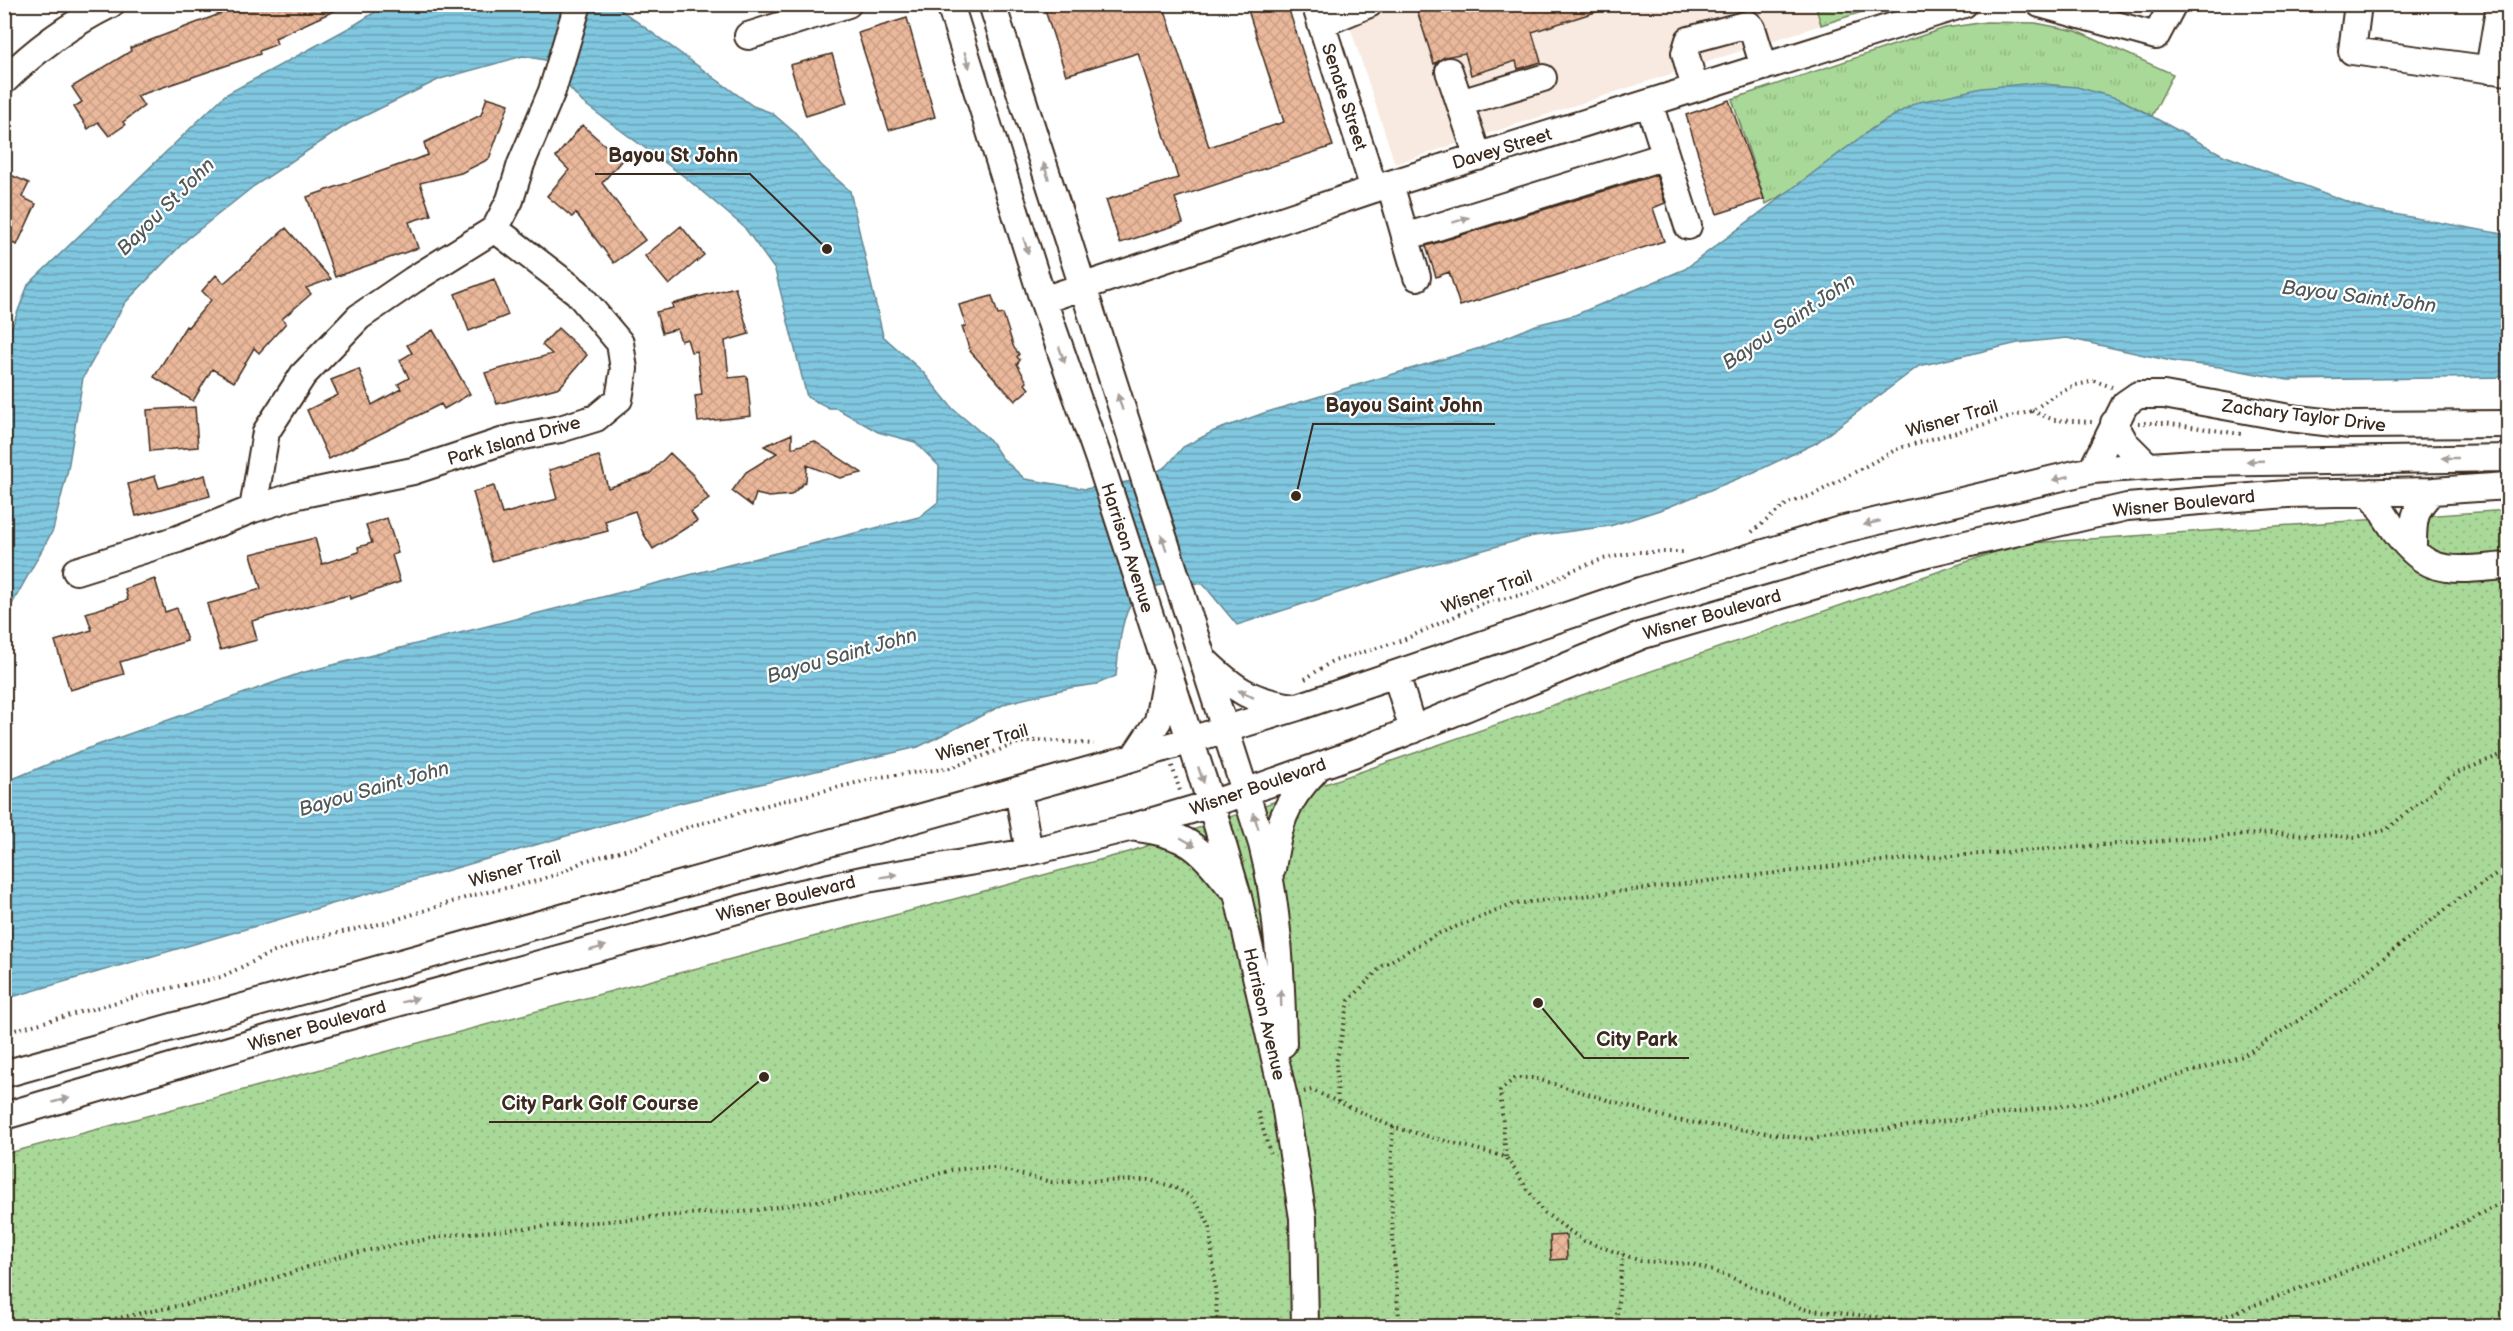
<svg xmlns="http://www.w3.org/2000/svg" width="2513" height="1331" font-family="'Balsamiq Sans',sans-serif">
  <style>
    .built { fill: #f9eae1 }
    .grass { fill: url(#grass-tufts); stroke: #72825c; stroke-width: 1.5 }
    .park { fill: url(#park-dots); stroke: #72825c; stroke-width: 1.5 }
    .water { fill: url(#water-rules); stroke: #648892; stroke-width: 1.5 }
    .building { fill: url(#building-cross-hatch); stroke: #3b2a1e; stroke-width: 1.5 }
    .lines { fill: none; stroke-linecap: round; stroke-linejoin: round }
    .minor-casing { stroke: #3b2a1e; stroke-width: 30 }
    .path { stroke: #3b2a1e; stroke-width: 4; stroke-dasharray: 1.5 4.5; stroke-linecap: butt }
    .minor { stroke: #fff; stroke-width: 26 }
    .oneway { fill: #a79f9a }
    .labels { text-anchor: middle; dominant-baseline: central; stroke-width: 4.5; stroke-linejoin: round; paint-order: stroke }
    .street-label { font-size: 18px; fill: #3b2a1e; stroke: #fff }
    .water-label { font-size: 20px; font-style: italic; fill: #505958; stroke: #fff }
    .leader { fill: none; stroke: #3b2a1e; stroke-width: 2 }
    .callout-dot { fill: #3b2a1e; stroke: #fff; stroke-width: 2 }
    .callout-label { font-size: 20px; text-anchor: middle; font-weight: bold; fill: #3b2a1e; stroke: #fff; stroke-width: 4.5; stroke-linejoin: round; paint-order: stroke }
  </style>
  <defs>
    <pattern id="grass-tufts" width="24" height="20" patternUnits="userSpaceOnUse" patternTransform="scale(1.5)"><rect width="24" height="20" fill="#a9d999"/><path d="M3 7l-1-3M5 7V3M7 7l1-3M15 17l-1-3M17 17v-4M19 17l1-3" fill="none" stroke="#92ba83"/></pattern>
    <pattern id="park-dots" width="8" height="8" patternUnits="userSpaceOnUse" patternTransform="scale(1.5)"><rect width="8" height="8" fill="#a9d999"/><path d="M2 2h.1M6 6h.1" fill="none" stroke="#92ba83" stroke-width="1.8" stroke-linecap="round"/></pattern>
    <pattern id="water-rules" width="6" height="5" patternUnits="userSpaceOnUse" patternTransform="scale(1.5)"><rect width="6" height="5" fill="#80c7e0"/><path d="M0 2.5h6" fill="none" stroke="#6aa2b5"/></pattern>
    <pattern id="building-cross-hatch" width="8" height="8" patternUnits="userSpaceOnUse" patternTransform="scale(1.5)"><rect width="8" height="8" fill="#eab89b"/><path d="M0 0l8 8M0 8l8-8" fill="none" stroke="#ca9e85"/></pattern>
  </defs>
  <rect width="100%" height="100%" fill="#fff"/>
  <filter id="ink" filterUnits="userSpaceOnUse"><feTurbulence type="fractalNoise" baseFrequency=".0167" numOctaves="2"/><feDisplacementMap in="SourceGraphic" scale="12" xChannelSelector="R" yChannelSelector="G"/><feConvolveMatrix kernelMatrix="1 2 1 2 8 2 1 2 1" color-interpolation-filters="sRGB"/></filter>
  <g filter="url(#ink)">
    <!-- built -->
    <path class="built" d="M1815 4 1821 25 1395 164 1343 5Z"/>
    <!-- grass -->
    <path class="grass" d="M1815 4H1884V5L1821 25Z
      M1986 22 2036 23 2076 31 2173 74 2152 116 2120 99 1916 103 1873 128 1790 191 1766 204 1732 99 1945 28Z"/>
    <!-- park -->
    <path class="park" d="M2508 510V1326H5V1154L1129 852 2018 544Z"/>
    <!-- water -->
    <path class="water" d="M386 5H614L753 106 772 113 794 132 821 165 850 191 883 336 923 372 953 409 990 440 1002 458 1025 479 1085 489 1144 479 1167 466 1183 447 1214 431 1264 413 1480 348 1536 325 1575 315 1685 269 1873 128 1915 103 1982 88 2034 83 2077 87 2120 99 2223 155 2367 209 2508 235V377L2288 380 2220 367 2176 362 2067 338 2018 343 1919 366 1816 443 1759 470 1666 508 1610 526 1534 536 1401 573 1237 625 1203 584C1123 577 1123 610 1116 676L1097 684 1069 688 1007 703 918 747 680 803 5 999V782L78 752 301 673 919 517 938 502 939 466 915 442 878 432 836 408H829L807 397 775 270 744 227 686 178 582 102 545 60 523 56 440 79 348 124 254 186 186 240 125 303 83 378 68 469 53 530 5 617V345L28 285 225 95 356 24Z"/>
    <!-- building -->
    <path class="building" d="M246 4H349L275 38 277 44 259 51 260 54 137 96 144 106 123 122 125 125 109 136 98 122 88 129 74 107 82 102 72 87 131 51 130 48Z
      M1043 4H1163L1209 147 1284 122 1246 4H1287L1333 146 1175 198 1183 223 1120 243 1106 200 1178 178 1138 53 1066 75Z
      M1415 4H1607L1608 8 1532 32 1541 62 1518 69 1516 61 1471 75 1465 53 1445 57 1434 64Z
      M907 18 935 117 889 130 858 33Z
      M832 54 847 103 806 116 790 65Z
      M487 97 509 104 489 159 461 173 420 183 431 215 409 222 418 248 335 277 307 197 428 155 424 143 481 115Z
      M1729 100 1764 199 1717 214 1686 115Z
      M582 125 622 160 602 183 645 240 614 263 576 213 572 217 547 196 569 170 556 157Z
      M4 172 29 183 22 197 36 204 17 245 4 240Z
      M1656 175 1665 203 1653 208 1664 241 1460 306 1449 272 1436 277 1426 246Z
      M681 226 704 255 669 285 645 256Z
      M286 228 331 279 306 288 311 294 282 319 286 323 259 353 254 348 234 382 212 369 193 401 154 377 186 326 188 327 211 300 202 291 216 275 224 283Z
      M494 279 508 315 469 331 455 294Z
      M735 287 749 334 725 341 729 378 747 376 751 416 698 422 695 396 702 395 697 351 691 352 687 339 681 341 677 329 662 333 656 312 673 308 672 304Z
      M992 296 998 315 1003 314 1014 348 1019 354 1017 357 1020 360 1017 364 1027 382 1025 384 1029 389 1015 401 970 351 962 327 966 326 959 305Z
      M558 328 587 355 560 387 497 404 485 373 552 354 542 345Z
      M433 330 470 394 444 409 441 404 329 459 307 410 338 395 331 380 359 369 372 405 401 389 398 384 409 378 400 360 412 353 407 345Z
      M195 407 198 447 150 451 147 410Z
      M792 434V448L814 441 862 473 840 478 807 465 806 481 791 495 769 497 756 494 752 506 732 491 746 472 777 453 764 446Z
      M670 453 693 475 709 499 691 512 697 521 653 549 643 533 635 511 605 521 608 531 492 561 473 492 494 486 502 514 557 499 549 470 599 456 608 488 649 474Z
      M205 475 210 496 136 516 128 484 155 476 159 488Z
      M387 518 398 553 392 555 400 582 350 599 349 595 252 621 257 640 220 650 207 604 261 589 251 554 315 538 322 564 359 552 358 547 372 543 366 525Z
      M155 579 165 612 177 608 187 641 120 662 124 674 70 690 55 641 92 630 86 613 128 600 125 589Z
      M1566 1235 1567 1259 1551 1260 1550 1236Z"/>
    <g class="lines">
      <!-- minor casing -->
      <g class="minor-casing">
        <path id="minor" d="M950 4 1043 300 1103 471 1211 804 1238 897 1284 1098 1303 1218 1305 1326
          M992 4 1262 844C1279 909 1281 977 1283 1044
          M1315 4 1374 189
          M2040 4 2156 36 2173 4
          M2358 4 2352 51 2508 72
          M1321 24 1369 4
          M748 36 848 4
          M2489 70 2500 4
          M1449 71 1478 157
          M4 81C35 50 72 23 111 4
          M1695 88 1685 53 1689 40 1748 24 1752 28 1764 67
          M1460 103 1543 78
          M1649 103 1688 226
          M1390 184 1417 277
          M1405 237 1665 156
          M1043 300 1374 189 1964 4
          M2114 423 2125 443 2147 465
          M2092 470 2125 404 2138 395H2164L2290 418 2350 425 2508 424
          M2371 492C2385 517 2406 554 2434 565 2456 573 2486 567 2508 566
          M253 509 298 495 413 471 513 438 560 429 596 418 619 399 624 369 620 343 577 292 495 229
          M2413 550C2413 524 2412 509 2433 491
          M76 571 178 539 253 509 266 432 303 375 359 317 413 280 495 229 510 200 521 164 552 91 578 4
          M1205 661C1235 690 1253 702 1295 707
          M1396 674 1413 730
          M1134 757 1158 721 1166 676
          M1018 790 1029 852
          M1137 828C1186 834 1199 847 1229 885
          M1272 869C1279 824 1283 804 1315 771
          M4 1074 1115 763 1298 707 1640 591 1840 530 2092 470 2195 463 2508 458
          M4 1116 280 1035 788 896 867 879 1029 852 1133 827 1211 804 1353 754 1643 635 1927 553 2127 507 2287 494 2433 491 2508 486"/>
      </g>
      <!-- path -->
      <path class="path" d="M2032 411 2054 420 2092 422
        M2138 423H2164L2241 434
        M1752 532 1788 503 1813 495 1899 448 2032 411 2053 396 2076 385 2095 381 2112 387
        M1305 679 1331 662 1403 640 1484 603 1530 593 1575 569 1603 559 1637 552H1685
        M1172 766 1180 791
        M4 1033 161 990 221 977 269 954 309 939 385 923 474 895 533 882 561 873 584 861 636 847 688 827 778 802 880 777 950 768 1018 743 1042 740 1094 744
        M1304 1092 1312 1090 1393 1127
        M1338 1102 1336 1063 1349 1001 1382 966 1435 935 1514 904 1869 862 2271 833 2357 837 2386 830 2452 775 2508 752
        M1258 1112 1270 1153
        M1506 1157 1500 1091 1515 1078H1534L1675 1120 1810 1139 2091 1102 2243 1056 2327 1002 2460 898 2496 875H2508
        M80 1326 215 1298 344 1255 405 1243 459 1234 700 1213 743 1212 876 1192 952 1170 975 1168H995L1051 1182 1148 1180 1172 1186 1190 1196 1202 1210 1210 1228 1218 1326
        M1400 1326C1393 1261 1389 1194 1393 1127L1506 1157 1543 1212 1584 1241 1641 1261 1692 1264 1730 1277 1803 1309 1958 1326
        M1620 1326 1617 1313 1623 1254
        M2199 1326 2423 1242 2508 1200"/>
      <!-- minor -->
      <use href="#minor" class="minor"/>
    </g>
    <!-- one-way arrows -->
    <defs><path id="oneway-solid" d="M-6-.8H1V-3.2L6.5 0L1 3.2V.8H-6Z" transform="scale(1.5)"/></defs>
    <g class="oneway">
      <use href="#oneway-solid" transform="translate(967 60) rotate(73)"/>
      <use href="#oneway-solid" transform="translate(1046 171) rotate(-108)"/>
      <use href="#oneway-solid" transform="translate(1461 220) rotate(-17)"/>
      <use href="#oneway-solid" transform="translate(1026 246) rotate(73)"/>
      <use href="#oneway-solid" transform="translate(1062 355) rotate(71)"/>
      <use href="#oneway-solid" transform="translate(1120 402) rotate(-107)"/>
      <use href="#oneway-solid" transform="translate(2450 458) rotate(180)"/>
      <use href="#oneway-solid" transform="translate(2255 461) rotate(178)"/>
      <use href="#oneway-solid" transform="translate(2061 478) rotate(167)"/>
      <use href="#oneway-solid" transform="translate(1872 523) rotate(167)"/>
      <use href="#oneway-solid" transform="translate(1164 543) rotate(-108)"/>
      <use href="#oneway-solid" transform="translate(1246 694) rotate(-154)"/>
      <use href="#oneway-solid" transform="translate(1201 775) rotate(71)"/>
      <use href="#oneway-solid" transform="translate(1256 821) rotate(-107)"/>
      <use href="#oneway-solid" transform="translate(1188 842) rotate(30)"/>
      <use href="#oneway-solid" transform="translate(889 876) rotate(-9)"/>
      <use href="#oneway-solid" transform="translate(598 948) rotate(-15)"/>
      <use href="#oneway-solid" transform="translate(1281 998) rotate(-92)"/>
      <use href="#oneway-solid" transform="translate(410 1000) rotate(-15)"/>
      <use href="#oneway-solid" transform="translate(61 1100) rotate(-16)"/>
    </g>
  </g>
  <g class="labels">
    <!-- street labels -->
    <g class="street-label">
      <text transform="translate(1344 97) rotate(72)">Senate Street</text>
      <text transform="translate(1502 149) rotate(-17)">Davey Street</text>
      <text transform="translate(2304 416) rotate(7)">Zachary Taylor Drive</text>
      <text transform="translate(1952 419) rotate(-16)">Wisner Trail</text>
      <text transform="translate(514 441) rotate(-16)">Park Island Drive</text>
      <text transform="translate(2184 504) rotate(-6)">Wisner Boulevard</text>
      <text transform="translate(1127 548) rotate(72)">Harrison Avenue</text>
      <text transform="translate(1487 592) rotate(-20)">Wisner Trail</text>
      <text transform="translate(1712 615) rotate(-16)">Wisner Boulevard</text>
      <text transform="translate(982 743) rotate(-16)">Wisner Trail</text>
      <text transform="translate(1258 787) rotate(-19)">Wisner Boulevard</text>
      <text transform="translate(515 869) rotate(-16)">Wisner Trail</text>
      <text transform="translate(786 899) rotate(-14)">Wisner Boulevard</text>
      <text transform="translate(1264 1014) rotate(77)">Harrison Avenue</text>
      <text transform="translate(317 1026) rotate(-16)">Wisner Boulevard</text>
    </g>
    <!-- water labels -->
    <g class="water-label">
      <text transform="translate(166 207) rotate(-45)">Bayou St John</text>
      <text transform="translate(2359 297) rotate(7)">Bayou Saint John</text>
      <text transform="translate(1789 322) rotate(-34)">Bayou Saint John</text>
      <text transform="translate(842 656) rotate(-16)">Bayou Saint John</text>
      <text transform="translate(374 789) rotate(-16)">Bayou Saint John</text>
    </g>
  </g>
  <!-- callouts -->
  <path class="leader" d="M827 249L750 174H595M1296 496L1313 424H1495M1538 1003L1584 1058H1689M764 1077L711 1122H489"/>
  <g class="callout-dot">
    <circle cx="827" cy="249" r="6"/>
    <circle cx="1296" cy="496" r="6"/>
    <circle cx="1538" cy="1003" r="6"/>
    <circle cx="764" cy="1077" r="6"/>
  </g>
  <g class="callout-label">
    <text x="673" y="162">Bayou St John</text>
    <text x="1404" y="412">Bayou Saint John</text>
    <text x="1637" y="1046">City Park</text>
    <text x="600" y="1110">City Park Golf Course</text>
  </g>
  <!-- margin -->
  <rect width="2513" height="1331" fill="none" stroke="#fff" stroke-width="24"/>
  <rect x="12" y="12" width="2489" height="1307" fill="none" stroke="#3b2a1e" stroke-width="2" filter="url(#ink)"/>
</svg>
